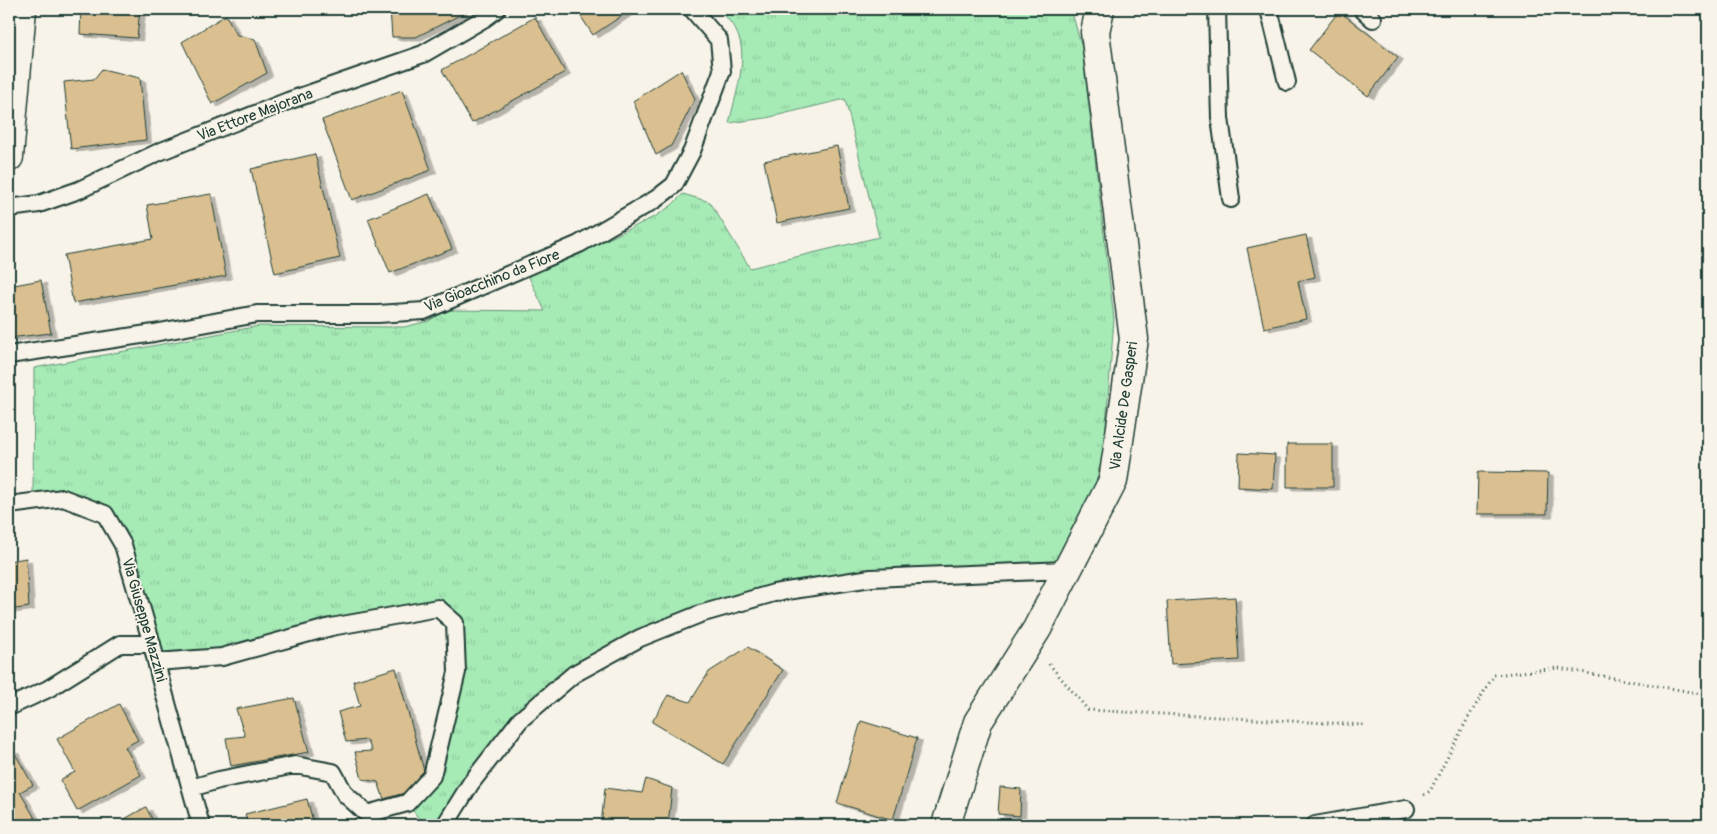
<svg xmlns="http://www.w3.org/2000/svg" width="1717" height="834" font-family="Pangolin,sans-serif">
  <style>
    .grass { fill: url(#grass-tufts); stroke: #629475 }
    .building { fill: #dac090; stroke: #1f3d34; filter: url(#shadow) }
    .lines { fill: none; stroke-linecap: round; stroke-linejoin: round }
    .service-casing { stroke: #1f3d34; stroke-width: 20 }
    .minor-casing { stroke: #1f3d34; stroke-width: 31 }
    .secondary-casing { stroke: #1f3d34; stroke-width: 31 }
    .path { stroke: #1f3d34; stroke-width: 3; stroke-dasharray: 1 4; stroke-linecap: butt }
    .service { stroke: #f7f3e8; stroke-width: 16 }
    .minor { stroke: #f7f3e8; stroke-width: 28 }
    .secondary { stroke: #f7f3e8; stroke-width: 28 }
    .labels { text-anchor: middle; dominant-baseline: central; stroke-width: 4; stroke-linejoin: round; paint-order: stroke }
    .street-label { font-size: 15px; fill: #1f3d34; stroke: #f7f3e8 }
  </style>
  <defs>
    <pattern id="grass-tufts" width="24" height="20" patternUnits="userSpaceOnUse" patternTransform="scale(1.25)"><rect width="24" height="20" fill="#a6eab6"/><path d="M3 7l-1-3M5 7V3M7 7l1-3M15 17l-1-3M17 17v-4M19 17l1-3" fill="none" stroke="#8eca9d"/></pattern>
    <filter id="shadow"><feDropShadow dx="5.5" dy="3" stdDeviation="0" flood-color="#0004"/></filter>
  </defs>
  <rect width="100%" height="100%" fill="#f7f3e8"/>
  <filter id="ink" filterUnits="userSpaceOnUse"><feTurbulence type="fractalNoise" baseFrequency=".02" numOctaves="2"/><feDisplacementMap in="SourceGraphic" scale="10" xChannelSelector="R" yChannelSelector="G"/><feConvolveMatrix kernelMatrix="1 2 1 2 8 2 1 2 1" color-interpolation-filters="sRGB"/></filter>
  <g filter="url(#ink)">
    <!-- grass -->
    <path class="grass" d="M719 9H1071L1082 48 1114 319 1104 451 1094 491 1055 571 774 593 640 638 520 720 445 825H424L407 803 432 776 443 736 455 623 438 608 157 662 105 514 63 498 33 502 34 368 259 326 404 327 429 321 443 310 545 311 529 277 656 216 672 205 683 194 710 202 750 268 879 237 845 99 766 118 729 123C735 97 750 55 736 31 732 23 725 16 719 9Z"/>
    <!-- building -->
    <path class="building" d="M81 9H140L137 38 80 34Z
      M390 9H466V12L416 37H392Z
      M576 9H632L593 35Z
      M1339 11 1398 57 1368 96 1309 50Z
      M226 15 237 35 255 39 267 73 212 104 182 42Z
      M535 17 565 72 472 123 442 70Z
      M102 69 140 78 146 140 71 149 64 82 94 79Z
      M681 70 695 99 671 146 656 155 633 101Z
      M402 90 431 170 352 200 322 120Z
      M837 146 849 208 777 223 764 161Z
      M315 154 340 258 275 273 251 169Z
      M211 194 226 276 73 303 64 255 153 239 147 205Z
      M429 194 452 249 390 273 368 219Z
      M1306 235 1315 277 1298 281 1306 319 1264 328 1247 248Z
      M41 280 51 333 9 338V286Z
      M1287 444H1333V487H1287Z
      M1239 453 1275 455 1273 489 1238 487Z
      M1478 472 1548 473 1547 514H1477Z
      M26 558 29 607 9 610V561Z
      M1235 597 1239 660 1171 664 1167 601Z
      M748 647 783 670 723 764 652 722 668 695 690 702 709 672Z
      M396 668 424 771 404 793 384 799 378 782 362 779 355 752 372 751 367 740 346 742 338 712 360 706 353 681Z
      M294 698 309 752 231 766 226 738 245 736 236 709Z
      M119 704 138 740 125 747 141 775 77 811 60 780 75 772 57 739Z
      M861 721 917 738 893 820 837 803Z
      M13 750 33 785 20 792 36 820 26 825H9V752Z
      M646 779 672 788 668 825H601L605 788 642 793Z
      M1000 787 1021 789 1020 816 998 814Z
      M307 799 314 825H248L245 814Z
      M146 807 155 825H114Z"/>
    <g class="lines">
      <!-- service casing -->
      <g class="service-casing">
        <path id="service" d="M1217 9 1220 118 1231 199
          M1269 9 1287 82
          M1362 9 1373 19
          M9 208 39 204 79 190 159 152 288 101 423 54 485 18 497 9
          M9 355 154 333 257 314H378L424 311 579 244 656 199 674 185 692 151 722 71 719 40 692 9
          M9 505 63 498 105 514 123 545 152 644 160 678 201 825
          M157 662 222 657 331 627 438 608 455 623 457 672 432 776 407 803 367 814 345 794 333 772 295 765 219 780 191 788
          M9 707 48 689 120 644H152
          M445 825 471 783 520 720 574 674 640 638 700 614 774 593 871 578 1067 570
          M1315 825 1406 809"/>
      </g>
      <!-- minor casing -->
      <g class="minor-casing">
        <path id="minor" d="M9 157 22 9"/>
      </g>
      <!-- secondary casing -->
      <g class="secondary-casing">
        <path id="secondary" d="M946 825 978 722 1037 629 1113 481 1134 339 1095 32 1100 9"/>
      </g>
      <!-- path -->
      <path class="path" d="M1049 664 1088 710 1364 725
        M1424 795 1430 791 1468 718 1494 675 1558 668 1708 695"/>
      <!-- service -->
      <use href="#service" class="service"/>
      <!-- minor -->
      <use href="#minor" class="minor"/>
      <!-- secondary -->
      <use href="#secondary" class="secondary"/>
    </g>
  </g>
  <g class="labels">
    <!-- street labels -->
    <g class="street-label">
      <text transform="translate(255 115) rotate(-21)">Via Ettore Majorana</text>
      <text transform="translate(492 281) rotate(-22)">Via Gioacchino da Fiore</text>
      <text transform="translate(1124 406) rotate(-82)">Via Alcide De Gasperi</text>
      <text transform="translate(144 620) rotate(74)">Via Giuseppe Mazzini</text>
    </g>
  </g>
  <!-- margin -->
  <rect width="1717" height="834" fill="none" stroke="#f7f3e8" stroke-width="30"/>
  <rect x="15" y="15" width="1687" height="804" fill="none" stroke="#1f3d34" stroke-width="2" filter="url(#ink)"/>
</svg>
